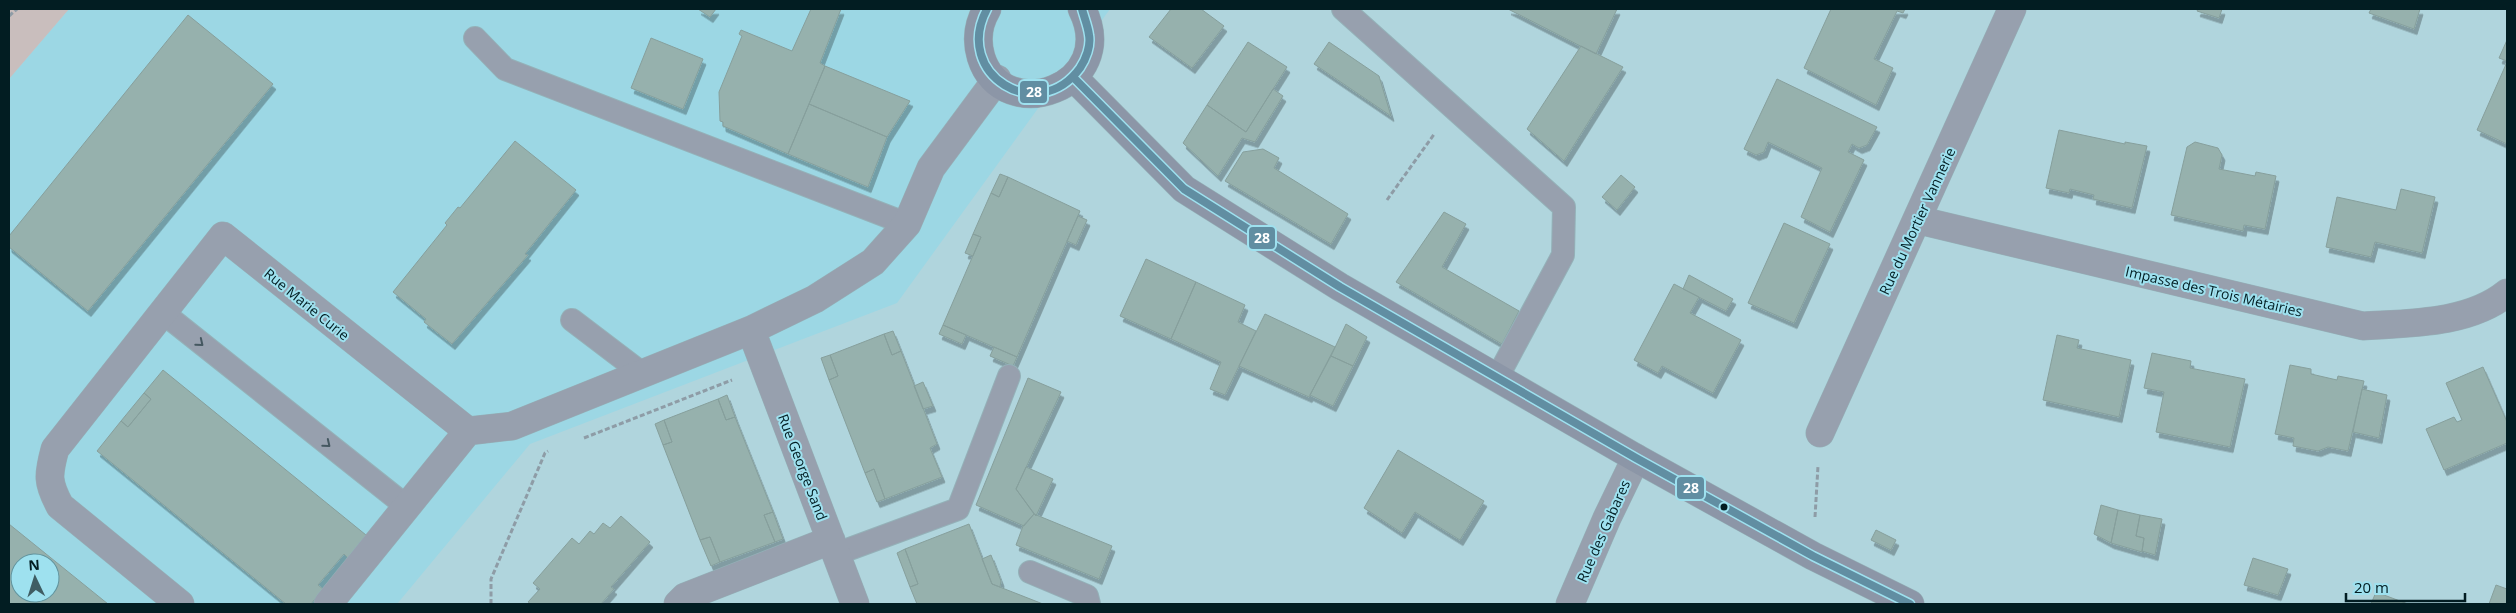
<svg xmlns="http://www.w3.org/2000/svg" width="2516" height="613" font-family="'Open Sans',sans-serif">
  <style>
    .built { fill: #9cd7e4; fill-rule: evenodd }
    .green { fill: #c9bebd }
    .building { fill: #96b1ad; stroke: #869f9c; fill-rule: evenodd; filter: url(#shadow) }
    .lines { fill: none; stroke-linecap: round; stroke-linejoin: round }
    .lane-casing { stroke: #94b1b8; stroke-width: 24 }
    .street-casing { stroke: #94b1b8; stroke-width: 29 }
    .secondary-casing { stroke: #94b1b8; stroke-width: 29 }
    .path { stroke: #8e9ca6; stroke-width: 3; stroke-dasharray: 5 2.5; stroke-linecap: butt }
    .lane { stroke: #97a0ae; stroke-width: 22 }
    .street { stroke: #97a0ae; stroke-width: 28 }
    .secondary { stroke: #8c96a7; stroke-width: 28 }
    .bus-1-casing { stroke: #9ee1ef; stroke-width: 11 }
    .bus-1 { stroke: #618ea2; stroke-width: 8 }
    .oneway { stroke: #455861 }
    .bus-dot { fill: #021d22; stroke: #9ee1ef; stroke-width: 2 }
    .labels { text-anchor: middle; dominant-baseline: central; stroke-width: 4; stroke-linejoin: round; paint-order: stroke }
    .street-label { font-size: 14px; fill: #021d22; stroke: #9ee1ef }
    .line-badge { stroke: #9ee1ef; stroke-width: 2 }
    .badge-label { font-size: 14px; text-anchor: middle; font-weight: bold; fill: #fff }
  </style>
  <defs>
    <filter id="shadow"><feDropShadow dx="3" dy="5.5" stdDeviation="0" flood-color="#0004"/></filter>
  </defs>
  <rect width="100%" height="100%" fill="#b0d5dd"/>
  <!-- built -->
  <path class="built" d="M69 9H1110L897 303 530 444 397 604H9V79ZM20 563H50V593H20Z"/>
  <!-- green -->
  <path class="green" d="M9 9H69L9 79Z"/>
  <!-- building -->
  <path class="building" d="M698 9H716L710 17Z
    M811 9H841L820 63 825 66 788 154 723 126V122L720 121 719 92 742 36 739 34 741 30 792 51Z
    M1171 9H1201L1224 26 1192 68 1149 37Z
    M1508 9H1617L1596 54Z
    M1831 9H1905L1903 13 1897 11 1874 59 1893 68 1876 105 1804 68Z
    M2198 9H2222L2219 18 2197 11Z
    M2371 9H2420L2414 29 2369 13Z
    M188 15 273 84 88 311 9 247V236Z
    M651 38 703 59 683 109 631 88Z
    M2507 40V61L2499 58Z
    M1248 42 1287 67 1246 132 1207 105Z
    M1329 42 1379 76 1391 116 1314 64Z
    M1581 46 1623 67 1564 161 1527 129Z
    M2507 62V144L2477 130Z
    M825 66 910 101 887 137 809 104Z
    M1777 79 1877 127 1867 145 1859 148 1852 144 1848 152 1864 160 1830 232 1801 217 1822 168 1768 142 1764 152 1756 155 1744 149Z
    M1273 89 1283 96 1255 142 1242 138 1218 176 1183 143 1207 105 1246 132Z
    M809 104 887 137 868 187 788 154Z
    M2059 130 2125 144V142L2147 146 2132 208 2093 199 2094 195 2070 189 2069 193 2046 188Z
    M515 141 576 190 525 254 528 255 452 344 424 322 426 319 393 292 447 225 445 223 458 207 460 208Z
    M2195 142 2218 148 2222 155 2219 169 2255 176 2256 172 2276 176 2265 229 2244 225 2243 231 2171 215 2187 147Z
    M1263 149 1279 158 1274 168 1348 214 1331 244 1225 181 1243 152Z
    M1000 174 1008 177 999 197 991 193Z
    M1621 175 1635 187 1617 210 1602 197Z
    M1008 177 1080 211 1017 357 943 325 981 237 973 234 991 193 999 197Z
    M2401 189 2435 197 2422 253 2375 242 2371 257 2326 247 2337 197 2396 210Z
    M1444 212 1466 224 1442 267 1519 311 1502 344 1396 282Z
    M1078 216 1087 220 1076 245 1067 241Z
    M1784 223 1830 244 1794 323 1748 303Z
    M973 234 981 237 973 256 965 253Z
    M1146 259 1196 282 1171 339 1120 316Z
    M1689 275 1733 299 1726 311 1683 289Z
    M1196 282 1245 305 1238 322 1256 331 1225 395 1210 389 1221 362 1171 339Z
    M1674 284 1699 297 1690 313 1741 340 1713 393 1662 366 1658 373 1634 360Z
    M1265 314 1335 347 1309 397 1239 366Z
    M1346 324 1367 337 1353 366 1331 356Z
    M943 325 966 335 962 344 939 334Z
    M893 331 901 351 892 355 884 334Z
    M884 334 892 355 901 351 937 444 930 448 942 477 885 499 874 469 865 473 829 380 838 376 830 355Z
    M2057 335 2079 340 2077 348 2131 360 2119 417 2043 400Z
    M994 347 1017 357 1013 366 990 356Z
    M2152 353 2191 361 2190 368 2245 379 2230 447 2156 432 2164 392 2144 388Z
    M830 355 838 376 829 380 821 358Z
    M1331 356 1353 366 1333 406 1310 395Z
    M2290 365 2311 369V374L2337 380 2338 376 2364 381 2348 451 2328 447 2318 451 2293 446 2294 438 2275 434Z
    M2483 367 2507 422V443L2444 470 2426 429 2454 417 2457 422 2462 420 2446 383Z
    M163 370 366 535 348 558 344 554 318 585 323 589 311 604H286L97 451 121 421 128 427 151 399 144 393Z
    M1028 378 1061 392 1016 489 1034 514 1024 526 976 505Z
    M923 382 933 406 923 409 914 386Z
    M2362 389 2387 395 2379 438 2353 432Z
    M144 393 151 399 128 427 121 421Z
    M727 395 735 417 726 420 718 399Z
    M718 399 726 420 735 417 773 512 764 515 775 542 720 562 710 537 700 540 663 445 672 442 664 420Z
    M664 420 672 442 663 445 655 424Z
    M1398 450 1484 501 1460 540 1415 512 1402 533 1364 508Z
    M1026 467 1053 479 1036 516 1016 489Z
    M874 469 885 499 877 502 865 473Z
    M2101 505 2118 510 2111 543 2094 534Z
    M2118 510 2140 515 2136 536 2144 538 2142 552 2111 543Z
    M773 512 783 539 775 542 764 515Z
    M1034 514 1112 546 1099 579 1016 545 1023 526Z
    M2140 515 2162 519 2155 555 2142 551 2144 538 2136 536Z
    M621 516 650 542 611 587 614 589 601 604H531L528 602 540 589 533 583 572 538 579 544 590 531 594 534 603 523 610 528Z
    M9 524 108 604H9ZM20 563H50V593H20Z
    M969 524 992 584 1043 604H917L910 587 918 584 905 549Z
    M1876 530 1896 540 1891 550 1871 540Z
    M710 537 720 562 711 566 700 540Z
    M905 549 918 584 910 587 897 553Z
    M991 555 1001 581 1000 587 992 584 982 559Z
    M2253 558 2288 569 2278 595 2244 585Z
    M2496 585 2507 589V604H2489Z
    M2376 592 2408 604H2371Z"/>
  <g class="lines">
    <!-- lane casing -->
    <g class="lane-casing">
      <path id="lane" d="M1343 9 1564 207 1563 255 1497 378
        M475 38 505 69 907 224
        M162 312 406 506
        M572 320 643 374
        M836 554 958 509 1009 376
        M1030 572 1087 596 1089 604"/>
    </g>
    <!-- street casing -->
    <g class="street-casing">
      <path id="street" d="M1918 220 2363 326C2410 323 2469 324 2507 293
        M751 330 855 604
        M1820 433 2012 9
        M180 604 60 506C47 482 48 475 55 449L223 236 468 431
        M328 604 468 431 512 426 751 330 815 299 873 262 907 224 931 168 997 79
        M678 604 685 597 831 540
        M1570 604 1607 518 1636 458"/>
    </g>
    <!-- secondary casing -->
    <g class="secondary-casing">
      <path id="secondary" d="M987 9C978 24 976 40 981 57 1003 128 1121 87 1082 9
        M1074 78 1184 189 1340 287 1636 458 1813 556 1910 604"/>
    </g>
    <!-- path -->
    <path class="path" d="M9 16 17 9
      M1387 200 1435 133
      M584 438 732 380
      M1815 517 1818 466
      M491 604V579L545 453 548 451"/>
    <!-- lane -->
    <use href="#lane" class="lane"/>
    <!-- street -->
    <use href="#street" class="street"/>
    <!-- secondary -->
    <use href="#secondary" class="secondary"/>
    <!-- bus-1 casing -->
    <g class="bus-1-casing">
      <path id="bus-1" d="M987 9C952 75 1038 126 1080 68 1086 59 1091 46 1089 35 1088 26 1084 17 1082 9
        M1074 78 1184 189 1340 287 1636 458 1813 556 1910 604"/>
    </g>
    <!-- bus-1 -->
    <use href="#bus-1" class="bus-1"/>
  </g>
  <!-- one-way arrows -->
  <defs><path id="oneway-chevron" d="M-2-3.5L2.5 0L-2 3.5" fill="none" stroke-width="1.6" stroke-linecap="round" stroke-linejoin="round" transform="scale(1.25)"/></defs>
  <g class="oneway">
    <use href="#oneway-chevron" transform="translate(200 343) rotate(39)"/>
    <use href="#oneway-chevron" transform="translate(327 444) rotate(39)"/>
  </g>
  <!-- markers -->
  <circle class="bus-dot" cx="1724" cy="507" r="4.5"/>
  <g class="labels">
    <!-- street labels -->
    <g class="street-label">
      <text transform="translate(1917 221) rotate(-65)">Rue du Mortier Vannerie</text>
      <text transform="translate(2214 291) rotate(13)">Impasse des Trois Métairies</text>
      <text transform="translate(307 304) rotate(39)">Rue Marie Curie</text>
      <text transform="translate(803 467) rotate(69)">Rue George Sand</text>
      <text transform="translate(1603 531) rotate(-66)">Rue des Gabares</text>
    </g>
  </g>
  <g class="line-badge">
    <rect x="1019" y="80" width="29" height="24" rx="5" fill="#618ea2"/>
    <rect x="1248" y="226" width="28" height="24" rx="5" fill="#618ea2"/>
    <rect x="1676" y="476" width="29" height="24" rx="5" fill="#618ea2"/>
  </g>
  <g class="badge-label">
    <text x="1034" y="97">28</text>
    <text x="1262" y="243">28</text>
    <text x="1691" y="493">28</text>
  </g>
  <!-- border -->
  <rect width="2516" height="613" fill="none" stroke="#021d22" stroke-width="20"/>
  <!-- north arrow -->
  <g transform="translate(35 578) rotate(356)"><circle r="24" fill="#9ee1ef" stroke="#60939d"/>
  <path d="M0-4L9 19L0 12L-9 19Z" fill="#3f5d63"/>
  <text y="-8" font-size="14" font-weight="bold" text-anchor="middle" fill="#021d22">N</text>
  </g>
  <!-- scale -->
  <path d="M2346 593v8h119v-8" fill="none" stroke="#021d22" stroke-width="2.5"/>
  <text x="2354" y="593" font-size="15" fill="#021d22" stroke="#9ee1ef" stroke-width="4" paint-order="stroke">20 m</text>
</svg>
